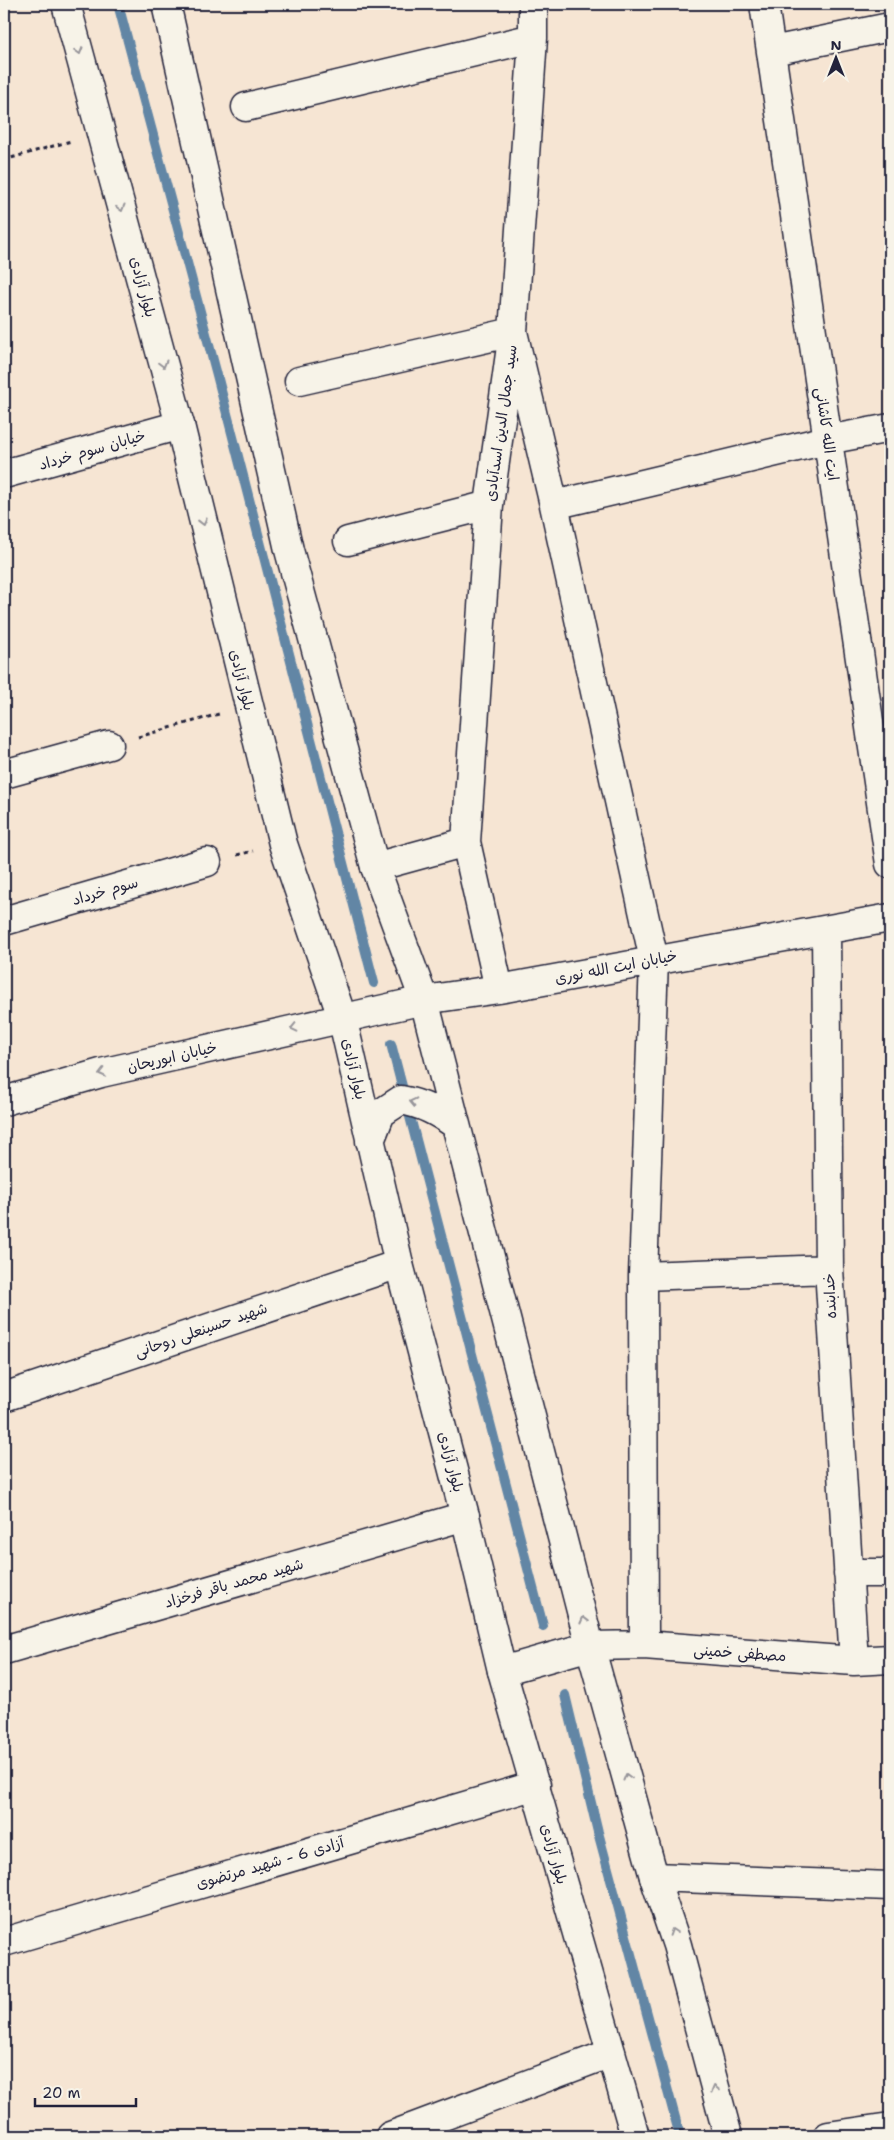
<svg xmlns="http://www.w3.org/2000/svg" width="894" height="2140" font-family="'Shantell Sans','Playpen Sans Arabic',sans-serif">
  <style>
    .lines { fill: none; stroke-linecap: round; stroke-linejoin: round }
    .stream { stroke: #6286a5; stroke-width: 10 }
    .minor-casing { stroke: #22223b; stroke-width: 31 }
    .major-casing { stroke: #22223b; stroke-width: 31 }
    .path { stroke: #22223b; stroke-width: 3; stroke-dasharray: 4 4; stroke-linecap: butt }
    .minor { stroke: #f7f3e8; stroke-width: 28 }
    .major { stroke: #f7f3e8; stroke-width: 28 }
    .oneway { stroke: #97959a }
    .labels { text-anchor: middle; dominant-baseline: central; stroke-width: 5; stroke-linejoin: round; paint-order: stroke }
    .street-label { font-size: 15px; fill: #22223b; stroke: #f7f3e8 }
  </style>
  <rect width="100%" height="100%" fill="#f6e5d3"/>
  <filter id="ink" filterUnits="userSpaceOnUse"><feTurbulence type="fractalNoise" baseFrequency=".02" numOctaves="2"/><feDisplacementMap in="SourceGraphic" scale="10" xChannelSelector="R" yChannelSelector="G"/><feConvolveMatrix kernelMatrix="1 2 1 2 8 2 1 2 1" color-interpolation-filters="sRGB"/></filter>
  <g filter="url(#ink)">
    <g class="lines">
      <!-- stream -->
      <path class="stream" d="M118 4 217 375 374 983
        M391 1044 543 1626
        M565 1695 598 1832 680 2136"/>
      <!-- minor casing -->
      <g class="minor-casing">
        <path id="minor" d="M764 4 890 864
          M772 51 890 27
          M246 107 533 38
          M299 381 513 332 554 505 654 960 643 1276 644 1645
          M4 474 180 425
          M554 505 827 440 890 428
          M348 541 489 505
          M4 774 109 745
          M375 867 466 842
          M4 921 207 862
          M826 930 829 1269 854 1661
          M499 989 466 842 489 505 513 332 533 38V4
          M4 1101 101 1073 424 1000 499 989 890 918
          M643 1276 829 1269
          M4 1397 399 1264
          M848 1573H890
          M4 1650 465 1516
          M502 1671 590 1646 644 1645 854 1661 890 1659
          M654 1877 890 1886
          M4 1942 536 1785
          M390 2136 611 2053
          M828 2136 890 2127"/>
      </g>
      <!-- major casing -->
      <g class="major-casing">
        <path id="major" d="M66 4 180 425 283 844 342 1017 399 1264 465 1516 502 1671 635 2136
          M166 4 289 550 375 867 424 1000 590 1646 654 1877 677 1945 728 2136
          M370 1141 381 1113 401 1100C423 1104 438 1112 456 1125"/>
      </g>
      <!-- path -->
      <path class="path" d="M4 160 71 141
        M138 737 219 714
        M237 855 253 851"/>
      <!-- minor -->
      <use href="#minor" class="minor"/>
      <!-- major -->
      <use href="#major" class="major"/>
    </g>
    <!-- one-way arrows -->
    <defs><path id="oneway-chevron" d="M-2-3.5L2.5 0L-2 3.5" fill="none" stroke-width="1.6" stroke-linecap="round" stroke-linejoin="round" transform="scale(1.25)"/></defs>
    <g class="oneway">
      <use href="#oneway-chevron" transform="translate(79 51) rotate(74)"/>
      <use href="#oneway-chevron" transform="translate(121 208) rotate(75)"/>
      <use href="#oneway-chevron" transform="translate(163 364) rotate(75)"/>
      <use href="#oneway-chevron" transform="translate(203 522) rotate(76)"/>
      <use href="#oneway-chevron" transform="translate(294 1028) rotate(167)"/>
      <use href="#oneway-chevron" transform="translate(102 1073) rotate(166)"/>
      <use href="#oneway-chevron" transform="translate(413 1102) rotate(-167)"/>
      <use href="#oneway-chevron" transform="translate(584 1620) rotate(-104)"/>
      <use href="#oneway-chevron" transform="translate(627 1777) rotate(-105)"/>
      <use href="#oneway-chevron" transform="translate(673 1932) rotate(-108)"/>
      <use href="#oneway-chevron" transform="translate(715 2089) rotate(-105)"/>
    </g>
  </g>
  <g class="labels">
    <!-- street labels -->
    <g class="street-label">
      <text transform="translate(143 287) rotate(75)">بلوار آزادی</text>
      <text transform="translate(501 423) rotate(-82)">سید جمال الدین اسدآبادی</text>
      <text transform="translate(827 434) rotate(82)">ایت الله کاشانی</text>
      <text transform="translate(92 450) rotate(-16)">خیابان سوم خرداد</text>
      <text transform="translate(242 680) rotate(76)">بلوار آزادی</text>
      <text transform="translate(105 891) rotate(-16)">سوم خرداد</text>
      <text transform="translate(616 967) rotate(-11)">خیابان ایت الله نوری</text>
      <text transform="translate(172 1057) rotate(-13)">خیابان ابوریحان</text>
      <text transform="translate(354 1069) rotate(77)">بلوار آزادی</text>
      <text transform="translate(830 1296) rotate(-93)">خدابنده</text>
      <text transform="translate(201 1330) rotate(-19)">شهید حسینعلی روحانی</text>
      <text transform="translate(451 1462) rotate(75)">بلوار آزادی</text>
      <text transform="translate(234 1583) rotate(-16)">شهید محمد باقر فرخزاد</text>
      <text transform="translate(740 1653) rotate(4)">مصطفی خمینی</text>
      <text transform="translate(554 1854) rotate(74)">بلوار آزادی</text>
      <text transform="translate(270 1863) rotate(-16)">آزادی 6 - شهید مرتضوی</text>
    </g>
  </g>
  <!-- margin -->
  <rect width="894" height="2140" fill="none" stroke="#f7f3e8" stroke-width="20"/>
  <rect x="10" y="10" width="874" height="2120" fill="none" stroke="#22223b" stroke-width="2" filter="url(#ink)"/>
  <!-- north arrow -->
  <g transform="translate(836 58)" stroke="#f7f3e8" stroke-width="4" paint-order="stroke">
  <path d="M0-4L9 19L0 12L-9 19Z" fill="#22223b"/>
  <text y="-8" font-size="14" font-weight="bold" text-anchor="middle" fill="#22223b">N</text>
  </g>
  <!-- scale -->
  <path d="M35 2098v8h101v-8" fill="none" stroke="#22223b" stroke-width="2.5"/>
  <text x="42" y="2098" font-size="15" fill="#22223b" stroke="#f7f3e8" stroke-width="4" paint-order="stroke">20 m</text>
</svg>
